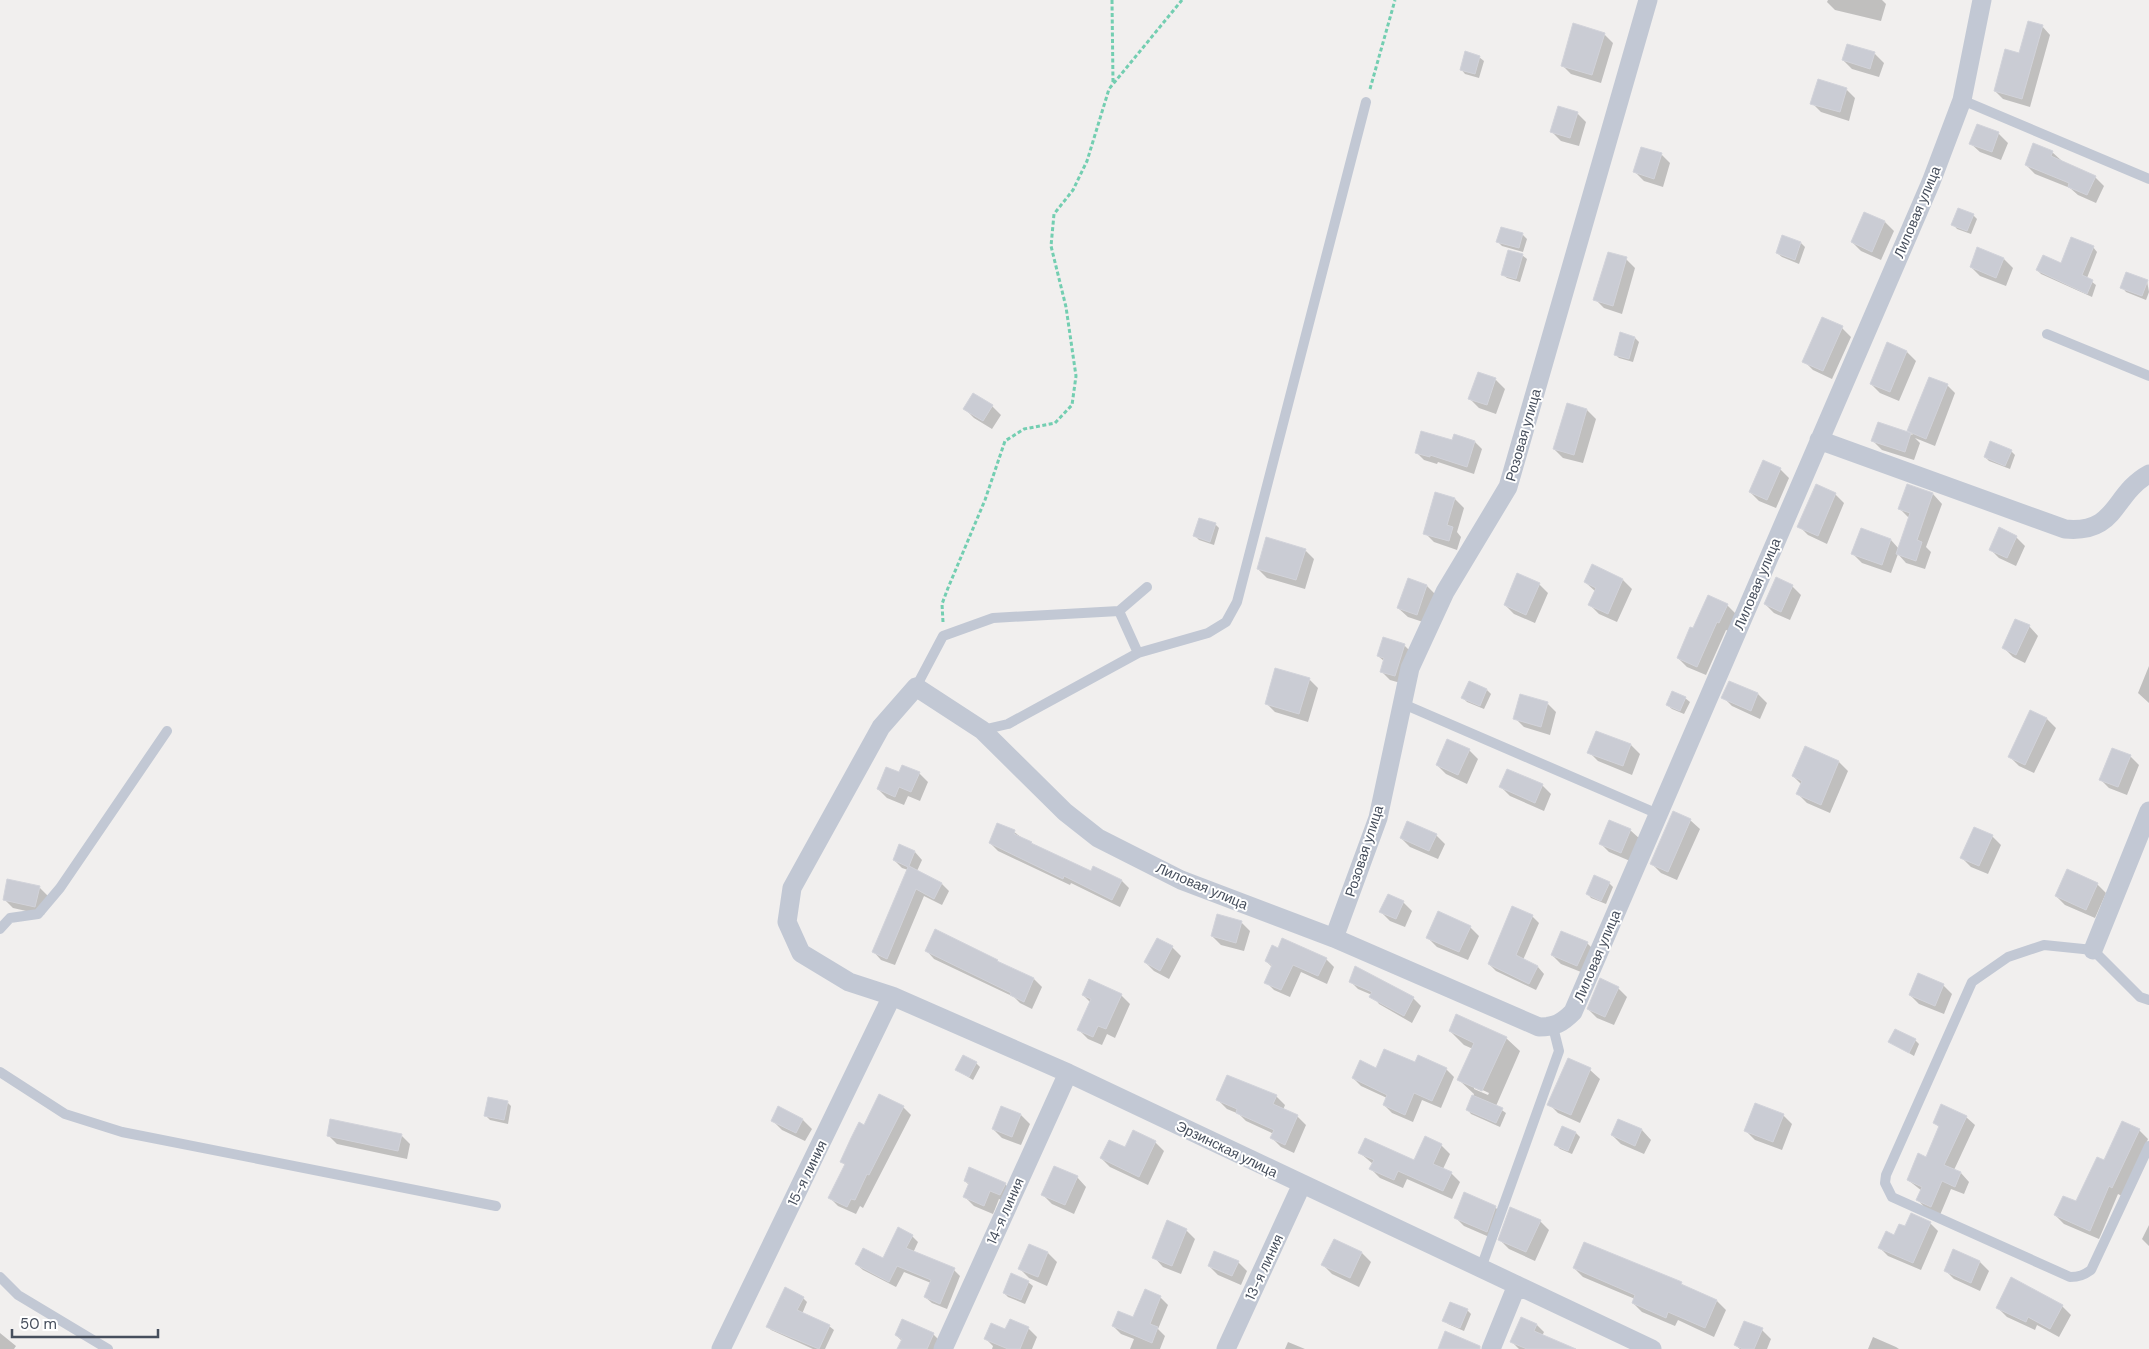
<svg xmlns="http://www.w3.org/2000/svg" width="2149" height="1349" font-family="'DM Sans',sans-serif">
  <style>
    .shadow { fill: #0003; fill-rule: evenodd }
    .building { fill: #caccd4; stroke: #d2d3da }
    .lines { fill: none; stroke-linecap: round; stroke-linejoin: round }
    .path { stroke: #73ceb1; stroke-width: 3; stroke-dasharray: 4 2.5; stroke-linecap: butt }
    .lane { stroke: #c2c8d4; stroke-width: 10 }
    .street { stroke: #c2c8d4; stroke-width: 19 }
    .labels { text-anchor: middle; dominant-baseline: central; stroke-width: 4; stroke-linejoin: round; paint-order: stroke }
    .street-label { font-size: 14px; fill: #464e5c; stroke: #fff }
  </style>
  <rect width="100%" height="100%" fill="#f1efee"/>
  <!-- shadow -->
  <path class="shadow" d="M1828 0H1882L1886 4 1881 21 1835 10 1827 2Z
    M2042 26 2050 35 2030 107 2003 99 1995 91Z
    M1604 34 1613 43 1601 83 1571 74 1562 65Z
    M1847 46 1875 54 1884 63 1879 77 1852 69 1843 60Z
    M1479 57 1484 61 1479 78 1465 74 1461 69Z
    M1846 89 1855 98 1849 121 1821 112 1812 103Z
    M1577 113 1586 122 1579 146 1561 141 1552 132Z
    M1977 125 1999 134 2008 143 2001 160 1980 152 1970 143Z
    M2052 152 2062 161 2095 177 2104 186 2096 203 2078 195 2070 188 2035 174 2026 165Z
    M1661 154 1670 163 1663 187 1644 181 1635 172Z
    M1865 213 1885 222 1894 231 1881 260 1861 251 1852 242Z
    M1973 215 1977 219 1971 234 1957 229 1953 224Z
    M1501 229 1523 235 1527 239 1523 252 1502 246 1498 242Z
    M1783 237 1801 243 1805 247 1799 264 1782 257 1777 253Z
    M2093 247 2097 252 2087 278 2096 285 2092 297 2041 274 2037 270 2061 265Z
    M1522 255 1527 259 1520 282 1507 278 1502 274Z
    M1626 259 1635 268 1622 314 1604 308 1595 299Z
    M2004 259 2013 268 2006 286 1980 276 1971 267Z
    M2147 281 2149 292 2146 300 2126 292 2122 287Z
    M1842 328 1851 337 1832 379 1813 370 1804 361Z
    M1635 338 1639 342 1633 362 1619 358 1615 354Z
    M1907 352 1916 361 1899 401 1880 393 1871 384Z
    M1478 373 1496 380 1505 389 1496 414 1479 408 1470 399Z
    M1947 385 1955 393 1935 446 1915 438 1920 443 1914 460 1882 450 1873 441 1878 424 1913 435 1909 431Z
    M1567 404 1587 410 1596 419 1583 463 1563 458 1554 449Z
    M992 406 1001 415 992 429 974 418 965 409Z
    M1475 442 1482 449 1474 474 1438 462 1437 464 1424 460 1416 452Z
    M2011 451 2015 455 2010 469 1989 461 1985 457Z
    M1780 469 1789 478 1776 508 1759 501 1750 492Z
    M1908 485 1933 494 1942 504 1926 547 1931 552 1925 569 1906 563 1898 554 1891 573 1862 563 1853 554 1861 530 1891 540 1899 549 1909 518 1900 509Z
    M1835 494 1844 503 1827 544 1808 535 1799 526Z
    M1455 499 1464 508 1457 532 1461 537 1457 550 1434 542 1425 533Z
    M1215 524 1219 528 1214 545 1199 540 1195 536Z
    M2016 537 2025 546 2016 566 1999 558 1990 549Z
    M1305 550 1314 559 1305 589 1267 578 1258 569Z
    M1408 580 1427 586 1436 595 1426 623 1408 617 1398 608Z
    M1623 580 1632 589 1617 622 1599 614 1590 605 1596 592 1585 582Z
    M1539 584 1548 593 1535 623 1514 614 1505 605Z
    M1792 586 1801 595 1790 620 1774 613 1765 604Z
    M1727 605 1736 614 1729 631 1726 630 1706 675 1687 667 1678 658Z
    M2029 626 2038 636 2025 663 2013 657 2004 648Z
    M1404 645 1413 654 1404 684 1390 680 1381 671 1384 661 1378 656Z
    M2149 666V703L2138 693Z
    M1309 679 1318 688 1308 722 1275 712 1266 703Z
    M1729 682 1758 694 1767 703 1760 719 1732 706 1723 697Z
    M1487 690 1491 694 1484 709 1467 702 1463 698Z
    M1685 698 1690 702 1684 714 1672 709 1667 705Z
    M1547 703 1556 712 1550 735 1524 727 1515 718Z
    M2031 711 2047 719 2056 728 2034 773 2019 766 2010 757Z
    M1596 732 1631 745 1640 754 1632 775 1598 761 1589 752Z
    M1806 748 1839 762 1848 771 1830 813 1807 803 1798 794 1802 785 1793 776Z
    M1469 750 1478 759 1467 784 1446 774 1437 765Z
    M2130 756 2139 765 2127 795 2109 788 2100 779Z
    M919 773 928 782 920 801 908 796 904 805 887 798 878 789 900 774Z
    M1542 785 1551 794 1544 811 1510 796 1501 787Z
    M1690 820 1700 829 1677 880 1661 873 1652 864Z
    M1630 830 1640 839 1630 861 1609 852 1600 843Z
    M1014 832 1035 847 1091 873 1094 867 1122 881 1129 888 1120 907 1071 883 1070 885 998 851 990 843Z
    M1436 835 1445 844 1438 859 1410 847 1401 838Z
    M1992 836 2001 845 1988 874 1971 867 1962 858Z
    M900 846 915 852 922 860 917 871 942 884 949 891 942 905 924 896 895 965 881 960 874 952 908 870 902 868 894 860Z
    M8 881 40 888 49 897 44 915 13 908 4 899Z
    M1609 883 1613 887 1606 904 1591 898 1587 893Z
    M2097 884 2106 893 2095 918 2065 905 2056 896Z
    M1403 902 1412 911 1405 927 1390 921 1381 912Z
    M1513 908 1532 916 1539 923 1523 960 1538 967 1544 974 1536 990 1496 971 1489 964Z
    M1241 922 1250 931 1244 951 1221 945 1212 936Z
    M1470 927 1479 936 1468 960 1437 947 1428 938Z
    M1587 943 1596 952 1586 974 1561 964 1552 955Z
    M1172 947 1181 956 1169 979 1154 971 1145 962Z
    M926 950 997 961 1001 965 1034 979 1042 987 1032 1009 1020 1003 1014 997 934 959Z
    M1326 959 1334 967 1327 984 1301 972 1290 997 1274 990 1266 982 1272 967 1266 961Z
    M1356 968 1413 998 1421 1006 1412 1023 1379 1004 1372 995 1358 989 1350 981Z
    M1943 985 1952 994 1944 1014 1919 1004 1910 995Z
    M1618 988 1627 997 1614 1025 1597 1018 1588 1009Z
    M1083 995H1121L1130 1004 1115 1038 1107 1034 1102 1045 1088 1039 1079 1030 1091 1003Z
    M1450 1031 1506 1038 1520 1051 1496 1106 1506 1113 1500 1127 1471 1114 1467 1109 1474 1094 1459 1080 1473 1049 1464 1045ZM1474 1086 1489 1093 1488 1095 1474 1089Z
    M1915 1040 1919 1044 1914 1056 1890 1042Z
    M1568 1060 1590 1070 1600 1079 1580 1123 1558 1113 1549 1104Z
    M976 1063 980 1067 973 1080 957 1070Z
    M1415 1064 1446 1069 1454 1077 1441 1108 1422 1100 1413 1122 1392 1113 1384 1105 1387 1098 1361 1086 1353 1078 1377 1069Z
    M1276 1096 1285 1105 1283 1110 1297 1116 1306 1125 1294 1153 1281 1147 1272 1138 1274 1134 1246 1121 1239 1114 1227 1109 1218 1100Z
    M507 1102 511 1106 508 1124 490 1120 486 1116Z
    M903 1107 911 1115 863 1208 860 1206 856 1214 838 1206 830 1198 845 1165 842 1162 865 1126Z
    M1021 1115 1030 1124 1021 1145 1002 1138 993 1129Z
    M1783 1115 1792 1124 1782 1150 1755 1140 1746 1131Z
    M1966 1117 1975 1125 1954 1170 1961 1173 1969 1182 1964 1194 1951 1189 1940 1215 1926 1209 1918 1200 1922 1191 1908 1180 1927 1158 1940 1128 1935 1123Z
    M803 1120 812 1129 805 1141 782 1130 773 1121Z
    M1618 1120 1642 1130 1651 1140 1644 1154 1621 1144 1612 1135Z
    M1563 1127 1576 1133 1580 1137 1572 1154 1560 1149 1555 1144Z
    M2139 1130 2148 1139 2122 1196 2118 1194 2099 1239 2064 1224 2055 1215 2077 1203 2104 1161Z
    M328 1135H401L410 1144 407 1159 337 1144Z
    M1155 1142 1164 1151 1148 1185 1110 1167 1101 1158 1125 1149Z
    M1441 1145 1450 1154 1443 1169 1451 1173 1460 1182 1452 1199 1407 1179 1403 1188 1380 1178 1371 1169 1373 1164 1360 1153 1415 1161Z
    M1077 1177 1086 1187 1074 1214 1052 1204 1043 1195Z
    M965 1181 1005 1184 1014 1193 1009 1203 999 1199 993 1214 974 1206 965 1197 970 1186Z
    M1495 1207 1504 1216 1496 1240 1464 1226 1455 1217Z
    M1540 1221 1549 1230 1535 1261 1509 1249 1500 1240Z
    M1930 1223 1938 1231 1921 1270 1888 1256 1880 1248 1906 1228Z
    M2149 1225V1246L2142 1239Z
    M1186 1230 1195 1239 1181 1274 1163 1267 1154 1257Z
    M912 1236 918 1242 913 1253 954 1270 960 1276 947 1309 932 1303 925 1297 931 1283 904 1272 896 1287 863 1270 856 1264 883 1260Z
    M1334 1240 1362 1253 1371 1262 1359 1287 1332 1274 1323 1265Z
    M1585 1243 1717 1301 1726 1310 1714 1337 1678 1320 1675 1326 1642 1312 1633 1303 1635 1299 1583 1277 1574 1268Z
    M1029 1246 1048 1253 1057 1262 1047 1286 1029 1278 1020 1269Z
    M1954 1250 1980 1262 1989 1271 1980 1291 1954 1279 1945 1270Z
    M1238 1262 1247 1271 1241 1285 1218 1275 1209 1266Z
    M1028 1282 1033 1286 1025 1304 1008 1297 1004 1293Z
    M1160 1297 1168 1305 1158 1329 1165 1336 1160 1349H1130L1134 1339 1121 1334 1113 1326 1134 1319Z
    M803 1298 807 1302 802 1314 829 1326 834 1330 825 1349H813L771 1330 767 1326Z
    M2062 1306 2071 1315 2059 1337 2037 1325 2035 1330 2007 1317 1998 1308Z
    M1467 1310 1471 1314 1464 1331 1448 1324 1444 1320Z
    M1537 1325 1544 1332 1542 1336 1571 1349H1519L1512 1342Z
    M1028 1328 1037 1337 1032 1349H992L993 1346 986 1339 1006 1331Z
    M1762 1330 1771 1339 1767 1349H1740L1735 1345Z
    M0 1333 16 1346 14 1349H0Z
    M933 1334 942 1343 940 1349H898L902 1341 896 1335Z
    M1873 1337 1896 1347 1899 1349H1868Z
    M1288 1342 1305 1349H1285Z"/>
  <!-- building -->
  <path class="building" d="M2028 21 2043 25 2022 99 1994 91 2005 49 2019 53Z
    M1573 23 1605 33 1592 75 1561 66Z
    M1847 44 1875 52 1870 69 1842 60Z
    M1465 51 1480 56 1475 74 1460 70Z
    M1818 79 1847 88 1840 112 1810 104Z
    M1558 106 1578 112 1570 138 1550 132Z
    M1977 124 1999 132 1992 152 1969 144Z
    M2033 143 2053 151 2051 156 2096 176 2087 195 2068 187 2069 183 2025 165Z
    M1641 147 1662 153 1654 179 1633 172Z
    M1958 208 1974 214 1967 231 1951 225Z
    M1864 212 1885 221 1872 252 1851 242Z
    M1501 227 1523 233 1519 248 1496 242Z
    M1782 235 1801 242 1795 260 1776 253Z
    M2071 237 2094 246 2082 275 2093 280 2087 294 2036 270 2043 255 2061 263Z
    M1977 247 2004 258 1996 278 1970 267Z
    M1508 250 1523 254 1516 279 1501 275Z
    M1608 252 1627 257 1613 306 1593 300Z
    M2126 272 2148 280 2142 296 2120 288Z
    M1822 317 1843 326 1823 371 1802 362Z
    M1620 332 1635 337 1629 359 1614 355Z
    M1887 342 1907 351 1890 392 1870 384Z
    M1478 372 1496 378 1487 405 1468 399Z
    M1929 377 1948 384 1926 439 1907 431Z
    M973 393 993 405 983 421 963 409Z
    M1567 403 1587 409 1574 455 1553 449Z
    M1878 422 1911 433 1905 452 1871 441Z
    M1421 431 1452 440 1454 434 1475 441 1467 467 1430 455V457L1415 453Z
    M1990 441 2012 450 2005 466 1984 457Z
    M1763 460 1781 468 1767 500 1749 492Z
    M1816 484 1836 493 1818 536 1797 527Z
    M1907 484 1933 493 1917 540 1922 542 1916 561 1896 554 1910 513 1898 509Z
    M1435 492 1455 498 1447 525 1453 527 1449 541 1423 534Z
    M1199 518 1216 523 1210 542 1193 536Z
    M1999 527 2017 536 2007 558 1989 550Z
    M1861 528 1891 539 1882 565 1851 554Z
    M1266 537 1306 549 1296 580 1257 569Z
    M1592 564 1623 579 1608 614 1588 605 1596 588 1584 582Z
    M1517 573 1540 583 1526 615 1504 605Z
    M1776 577 1793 585 1781 612 1764 604Z
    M1408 578 1427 585 1417 615 1397 608Z
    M1708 595 1728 604 1719 623 1717 622 1697 667 1677 658 1690 627 1693 628Z
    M2015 619 2030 625 2016 655 2002 648Z
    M1383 637 1405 644 1395 676 1380 672 1384 658 1377 656Z
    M1275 668 1310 678 1299 714 1265 704Z
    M1469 681 1487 689 1480 706 1461 698Z
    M1729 681 1758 693 1751 711 1721 698Z
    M1672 691 1686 697 1680 711 1666 705Z
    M1520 694 1548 702 1541 727 1513 719Z
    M2030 710 2047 718 2025 765 2008 757Z
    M1596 731 1631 744 1623 766 1587 753Z
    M1447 739 1470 749 1458 775 1436 765Z
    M1805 746 1839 761 1821 805 1796 794 1802 781 1792 776Z
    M2112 748 2131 755 2118 787 2099 780Z
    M902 765 920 772 911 792 899 787 895 797 877 789 886 767 899 772Z
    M1507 769 1543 784 1535 803 1499 787Z
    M1673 811 1691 819 1668 872 1650 864Z
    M1609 820 1631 829 1621 853 1599 844Z
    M1407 821 1437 834 1429 851 1400 838Z
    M997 823 1015 830 1014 834 1032 842 1031 843 1091 871 1093 866 1122 880 1112 900 1064 876 1063 879 989 843Z
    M1974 827 1993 835 1979 866 1960 858Z
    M899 844 915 851 909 866 942 883 934 899 916 889 887 959 872 952 908 867 893 860Z
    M2067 869 2098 883 2086 910 2055 896Z
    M1594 875 1610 882 1601 901 1586 894Z
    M7 879 40 886 35 907 3 900Z
    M1388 894 1404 901 1396 919 1379 912Z
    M1512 906 1533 915 1516 955 1538 966 1529 984 1488 964Z
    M1438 911 1471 926 1459 952 1426 938Z
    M1217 914 1242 921 1236 943 1211 936Z
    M935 929 998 960 997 961 1034 978 1024 1002 1010 995 1011 993 925 951Z
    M1561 931 1588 942 1577 966 1551 955Z
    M1157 938 1173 946 1160 971 1144 962Z
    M1282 938 1327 958 1318 976 1293 965 1281 990 1264 983 1272 965 1265 961 1272 945 1278 948Z
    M1355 966 1414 997 1404 1016 1369 997 1372 992 1349 982Z
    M1918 973 1944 984 1935 1006 1909 995Z
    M1600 978 1619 987 1605 1017 1587 1009Z
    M1089 979 1122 994 1106 1029 1098 1026 1093 1037 1077 1030 1091 999 1082 995Z
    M1456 1014 1507 1037 1482 1091 1457 1080 1474 1043 1449 1031Z
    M1895 1029 1916 1039 1909 1053 1888 1042Z
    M1384 1049 1415 1062 1418 1055 1447 1068 1432 1101 1414 1093 1405 1115 1383 1105 1387 1095 1352 1078 1360 1060 1376 1068Z
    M963 1055 977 1062 969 1077 955 1070Z
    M1568 1058 1591 1068 1571 1115 1547 1105Z
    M1227 1075 1277 1095 1273 1104 1298 1115 1285 1145 1270 1138 1274 1130 1236 1113 1237 1109 1216 1100Z
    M879 1094 904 1106 869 1175 867 1174 855 1200 851 1199 847 1207 828 1198 845 1164 840 1162 851 1138 859 1122 864 1125Z
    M1472 1095 1503 1108 1496 1123 1466 1110Z
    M488 1097 508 1101 504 1120 484 1116Z
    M1755 1103 1784 1114 1773 1142 1744 1131Z
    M1941 1104 1967 1116 1944 1165 1961 1172 1955 1187 1942 1181 1931 1207 1916 1200 1922 1187 1907 1180 1918 1153 1926 1157 1939 1126 1933 1123Z
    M778 1106 803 1119 796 1133 771 1121Z
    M1001 1106 1021 1114 1012 1137 992 1129Z
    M330 1119 402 1134 398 1151 327 1136Z
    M1618 1119 1642 1129 1635 1146 1611 1135Z
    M2122 1121 2140 1129 2112 1188 2109 1186 2090 1231 2054 1215 2063 1196 2076 1201 2097 1157 2104 1160Z
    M1562 1126 1576 1132 1568 1151 1554 1145Z
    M1133 1130 1156 1141 1139 1177 1100 1158 1109 1140 1125 1147Z
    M1425 1136 1442 1144 1433 1164 1452 1172 1443 1191 1398 1171 1394 1180 1369 1169 1374 1160 1358 1153 1365 1138 1414 1160Z
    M1054 1166 1078 1176 1065 1205 1041 1195Z
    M969 1167 1006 1183 1000 1195 990 1191 984 1206 963 1197 969 1183 964 1181Z
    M1464 1192 1496 1206 1487 1232 1454 1218Z
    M1510 1207 1541 1220 1526 1252 1498 1240Z
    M1911 1213 1931 1222 1913 1263 1878 1248 1886 1231 1894 1235 1899 1224 1905 1226Z
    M1167 1220 1187 1229 1172 1266 1152 1258Z
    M898 1227 913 1235 906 1248 955 1268 940 1304 924 1297 931 1280 897 1266 889 1282 855 1264 863 1248 883 1258Z
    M1334 1239 1362 1252 1350 1278 1321 1265Z
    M1584 1242 1682 1282 1681 1284 1717 1300 1705 1328 1668 1312 1666 1318 1632 1303 1635 1295 1573 1268Z
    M1029 1244 1048 1252 1038 1277 1018 1269Z
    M1953 1249 1980 1261 1971 1283 1944 1271Z
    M1214 1251 1239 1261 1232 1276 1208 1266Z
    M1011 1273 1029 1281 1021 1300 1003 1293Z
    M2011 1277 2063 1305 2050 1329 2028 1317 2026 1322 1996 1308Z
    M785 1287 804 1297 797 1310 830 1325 819 1349 766 1327Z
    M1145 1289 1161 1296 1150 1324 1158 1327 1152 1343 1112 1326 1118 1311 1133 1317Z
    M1450 1302 1468 1309 1460 1328 1442 1321Z
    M1521 1317 1537 1324 1534 1331 1576 1349H1527L1510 1342Z
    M902 1319 934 1333 927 1349H897L902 1339 895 1335Z
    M1010 1319 1029 1327 1020 1349H1008L984 1339 991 1323 1005 1329Z
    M1744 1321 1763 1328 1754 1349H1743L1734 1345Z
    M1445 1331 1480 1346V1349H1438Z"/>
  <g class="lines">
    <!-- path -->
    <path class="path" d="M1112 0 1113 83
      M1370 89 1395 0
      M943 622 942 604 948 588 985 500 1005 441 1024 429 1055 423 1072 405 1076 376 1066 307 1051 246 1054 214 1073 190 1087 161 1109 89 1182 0"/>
    <!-- lane -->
    <path class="lane" d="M1962 100 2149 179
      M2047 334 2149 376
      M1119 611 1138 653
      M916 687 943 636 993 618 1119 611 1147 587
      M1401 703 1658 814
      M982 730 1008 724 1138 653 1208 633 1226 622 1237 602 1366 102
      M0 929 10 918 38 914 60 888 167 731
      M2149 1000 2140 997 2093 950 2044 945 2008 957 1972 982 1886 1175 1885 1183 1892 1197 2070 1277C2079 1277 2084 1275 2091 1270L2149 1146
      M0 1072 65 1114 122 1132 496 1206
      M1481 1268 1559 1051 1553 1027
      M0 1277 18 1295 108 1349"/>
    <!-- street -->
    <path class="street" d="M1819 440 2065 529C2118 534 2112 494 2149 474
      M1334 938 1378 818 1410 668 1445 592 1508 487 1648 0
      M2093 950 2149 811
      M721 1349 892 996
      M943 1349 1068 1073
      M1226 1349 1302 1184
      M1491 1349 1517 1285
      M1652 1349 1068 1073 892 996 849 982 801 953 787 922 792 888 881 727 916 687 982 730 1065 812 1098 838 1181 880 1334 938 1539 1027C1555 1027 1562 1023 1573 1012L1931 182 1962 100 1982 0"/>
  </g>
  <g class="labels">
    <!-- street labels -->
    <g class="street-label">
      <text transform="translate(1917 212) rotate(-67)">Лиловая улица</text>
      <text transform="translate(1523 435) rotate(-74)">Розовая улица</text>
      <text transform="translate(1757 584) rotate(-67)">Лиловая улица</text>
      <text transform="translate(1364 851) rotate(-72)">Розовая улица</text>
      <text transform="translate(1202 886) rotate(23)">Лиловая улица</text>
      <text transform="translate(1597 956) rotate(-67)">Лиловая улица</text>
      <text transform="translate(1227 1149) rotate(26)">Эрзинская улица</text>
      <text transform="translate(807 1173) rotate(-64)">15-я линия</text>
      <text transform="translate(1005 1211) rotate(-66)">14-я линия</text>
      <text transform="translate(1264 1267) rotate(-65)">13-я линия</text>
    </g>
  </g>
  <!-- scale -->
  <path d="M12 1329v8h146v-8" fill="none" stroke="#464e5c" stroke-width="2.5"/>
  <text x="20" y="1329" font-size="15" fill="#464e5c" stroke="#ffffff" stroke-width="4" paint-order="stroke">50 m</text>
</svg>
